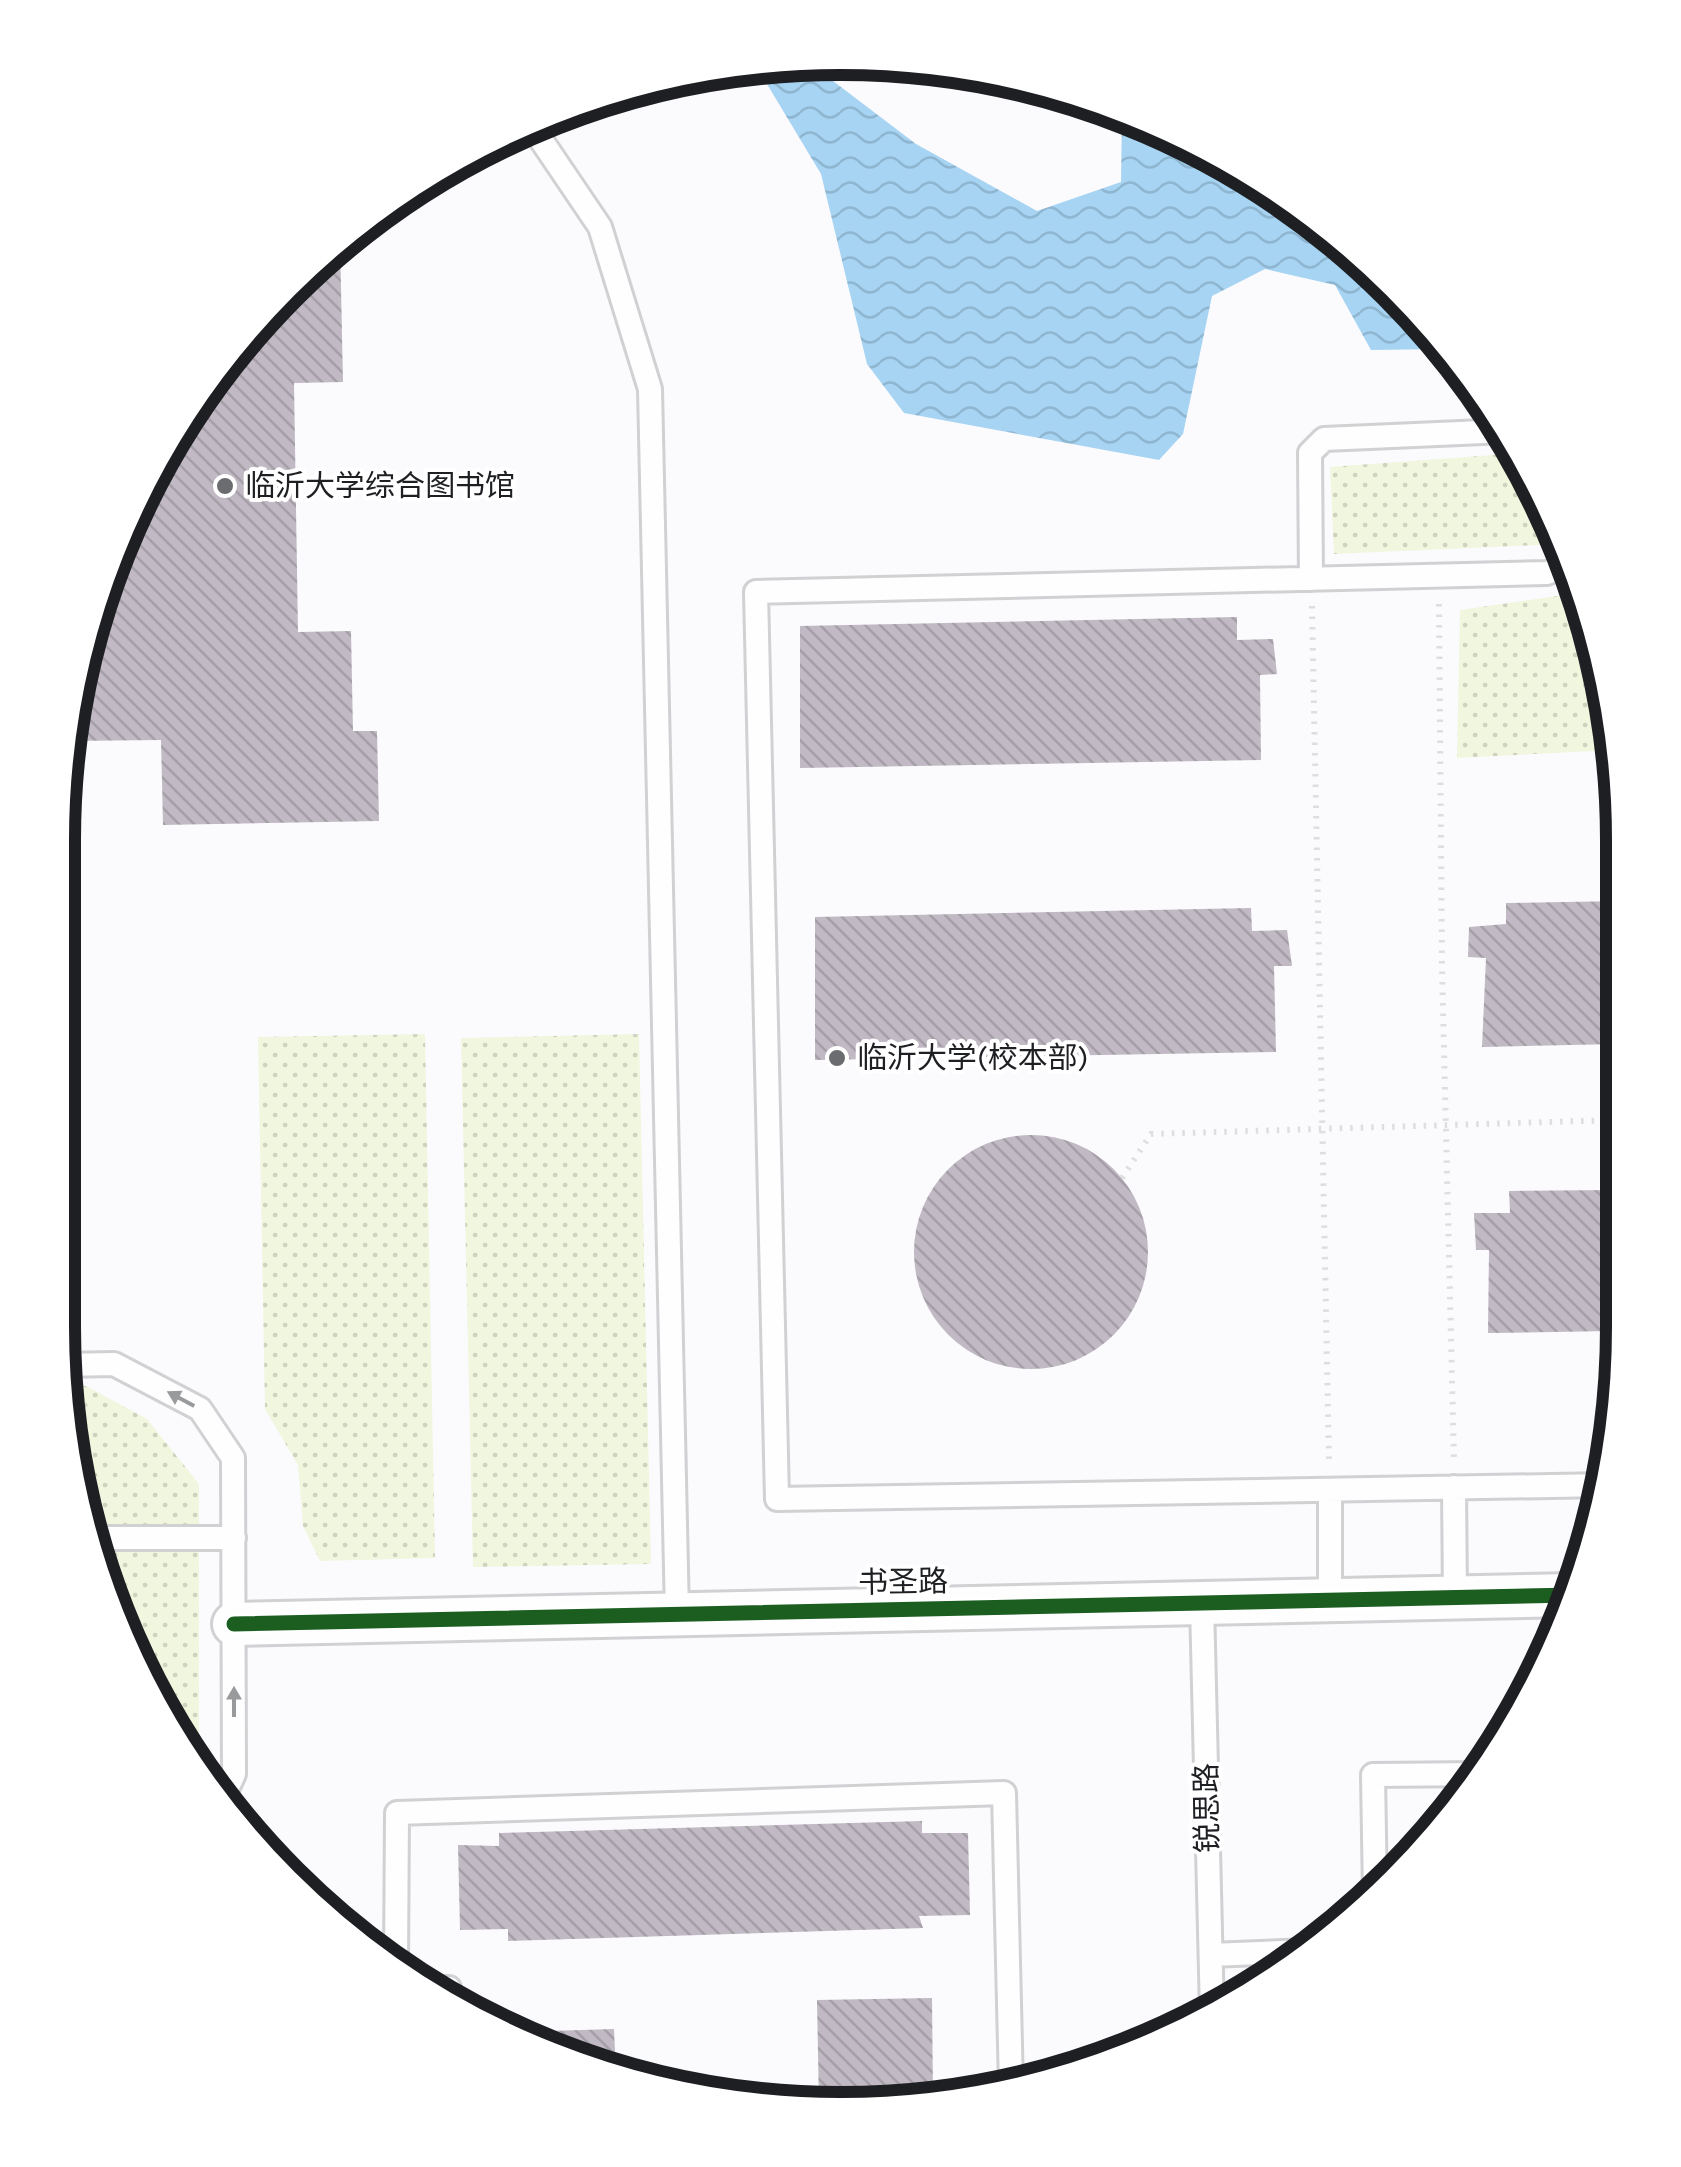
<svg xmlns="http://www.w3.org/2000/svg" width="1681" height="2167" font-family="Karla,'Noto Sans SC',sans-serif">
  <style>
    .grass { fill: url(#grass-dots) }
    .water { fill: url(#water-waves) }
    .building { fill: url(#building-back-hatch) }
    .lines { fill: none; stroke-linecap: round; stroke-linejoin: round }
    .lane-casing { stroke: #d1d1d4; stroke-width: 28 }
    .street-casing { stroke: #d1d1d4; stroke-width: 48 }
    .path { stroke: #dededf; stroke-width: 6; stroke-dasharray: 2.5 8; stroke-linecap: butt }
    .lane { stroke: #fefeff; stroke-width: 22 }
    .street { stroke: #fefeff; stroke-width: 42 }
    .cycleway-casing { stroke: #fff; stroke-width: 21 }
    .cycleway { stroke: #1b5e20; stroke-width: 15 }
    .oneway { fill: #999a9c }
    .poi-dot { fill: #6b6c70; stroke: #fff; stroke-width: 4 }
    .labels { text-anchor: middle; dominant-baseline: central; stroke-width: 8; stroke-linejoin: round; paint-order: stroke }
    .poi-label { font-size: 30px; fill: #1e1f23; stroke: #fff; text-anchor: start }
    .street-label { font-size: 30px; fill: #1e1f23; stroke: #fff }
    .rim { fill: none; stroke: #1e1f23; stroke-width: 12 }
  </style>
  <defs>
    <pattern id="grass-dots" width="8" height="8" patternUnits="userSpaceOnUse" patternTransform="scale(2.5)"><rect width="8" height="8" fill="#f1f6de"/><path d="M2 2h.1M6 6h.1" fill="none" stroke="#ced2be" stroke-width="1.8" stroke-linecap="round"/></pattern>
    <pattern id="water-waves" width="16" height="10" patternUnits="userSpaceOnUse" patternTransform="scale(2.5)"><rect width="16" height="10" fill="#a7d4f3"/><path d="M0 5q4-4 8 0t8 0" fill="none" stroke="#8fb6d0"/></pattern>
    <pattern id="building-back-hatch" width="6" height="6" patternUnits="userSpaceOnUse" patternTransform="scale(2.5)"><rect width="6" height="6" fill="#c1b9c4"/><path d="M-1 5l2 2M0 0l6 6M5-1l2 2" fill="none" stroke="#a59fa8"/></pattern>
  </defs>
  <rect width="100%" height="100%" fill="#fbfbfe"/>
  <!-- grass -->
  <path class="grass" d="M1520 453 1562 544 1334 554 1330 467Z
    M1582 590 1614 750 1457 758 1460 610 1572 594Z
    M425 1034 435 1558 320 1561 303 1526 298 1465 265 1409 258 1037Z
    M639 1034 651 1564 473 1567 461 1038Z
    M86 1386 147 1419 199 1484V1766L163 1718 84 1530 65 1387Z"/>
  <!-- water -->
  <path class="water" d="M808 62 916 144 1037 211 1121 182 1122 114 1186 138 1317 219 1429 324 1447 349 1371 350 1335 285 1265 269 1212 296 1183 434 1159 460 904 413 867 364 821 174 755 64Z"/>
  <!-- building -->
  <path class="building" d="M340 240 343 382 294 383 298 632 351 631 353 731H377L379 821 163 825 161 740 69 741 99 589 220 363 325 251Z
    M1237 617V640L1273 639 1277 674 1260 675 1261 760 800 768V626Z
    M1620 901 1617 1044 1482 1047 1486 958 1468 957 1469 927 1506 924V903Z
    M1251 908 1252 931 1287 930 1292 966H1274L1276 1052 815 1060V917Z
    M914 1252a117 117 0 1 1 234 0a117 117 0 1 1-234 0Z
    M1614 1190 1611 1331 1488 1333 1489 1250H1476L1474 1213H1510L1509 1191Z
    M922 1821V1833H968L970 1915 919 1916 923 1928 508 1941V1929L460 1930 458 1845 499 1846V1833Z
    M932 1998 933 2097 841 2109 819 2107 817 2000Z
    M614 2029 616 2073 514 2032Z"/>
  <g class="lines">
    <!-- lane casing -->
    <g class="lane-casing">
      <path id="lane" d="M531 125 600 227 650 389 677 1615
        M1571 564 1547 573 756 592 777 1499 1607 1485
        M1311 579 1310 453 1324 439 1506 431
        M63 1365 114 1364 200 1409 233 1458 234 1774 223 1798
        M1454 1487 1455 1598
        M1330 1490V1601
        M88 1538H234
        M1202 1604 1212 2013
        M1375 1895 1373 1775 1481 1774
        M1211 1955 1307 1951
        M396 1964 397 1813 1004 1793 1011 2087
        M427 1988H449V2005"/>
    </g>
    <!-- street casing -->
    <g class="street-casing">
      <path id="street" d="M234 1624 1573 1595"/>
    </g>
    <!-- path -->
    <path class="path" d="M1439 604 1442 967 1454 1461
      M1312 606 1329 1463
      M1122 1178 1151 1134 1615 1120"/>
    <!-- lane -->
    <use href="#lane" class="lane"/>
    <!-- street -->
    <use href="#street" class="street"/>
    <!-- cycleway casing -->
    <g class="cycleway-casing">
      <path id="cycleway" d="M234 1624 1573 1595"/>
    </g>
    <!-- cycleway -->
    <use href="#cycleway" class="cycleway"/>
  </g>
  <!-- one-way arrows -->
  <defs><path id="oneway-solid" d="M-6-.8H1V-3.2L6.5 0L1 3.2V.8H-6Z" transform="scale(2.5)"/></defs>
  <g class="oneway">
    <use href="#oneway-solid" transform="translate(181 1399) rotate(-152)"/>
    <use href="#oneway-solid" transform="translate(234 1702) rotate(-90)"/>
  </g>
  <!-- markers -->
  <g class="poi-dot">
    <circle cx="225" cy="486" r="10"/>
    <circle cx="837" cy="1058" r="10"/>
  </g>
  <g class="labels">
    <!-- poi labels -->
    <g class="poi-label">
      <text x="245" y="486">临沂大学综合图书馆</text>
      <text x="857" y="1058">临沂大学(校本部)</text>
    </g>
    <!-- street labels -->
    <g class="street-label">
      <text transform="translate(903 1582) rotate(-1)">书圣路</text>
      <text transform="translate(1207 1808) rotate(-91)">锐思路</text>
    </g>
  </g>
  <!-- crop -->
  <path d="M0 0H1681V2167H0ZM840 75H841A765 765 0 0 1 1606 840V1327A765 765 0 0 1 841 2092H840A765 765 0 0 1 75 1327V840A765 765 0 0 1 840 75Z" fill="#fff" fill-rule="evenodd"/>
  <path class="rim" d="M840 75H841A765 765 0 0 1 1606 840V1327A765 765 0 0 1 841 2092H840A765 765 0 0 1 75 1327V840A765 765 0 0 1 840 75Z"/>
</svg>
